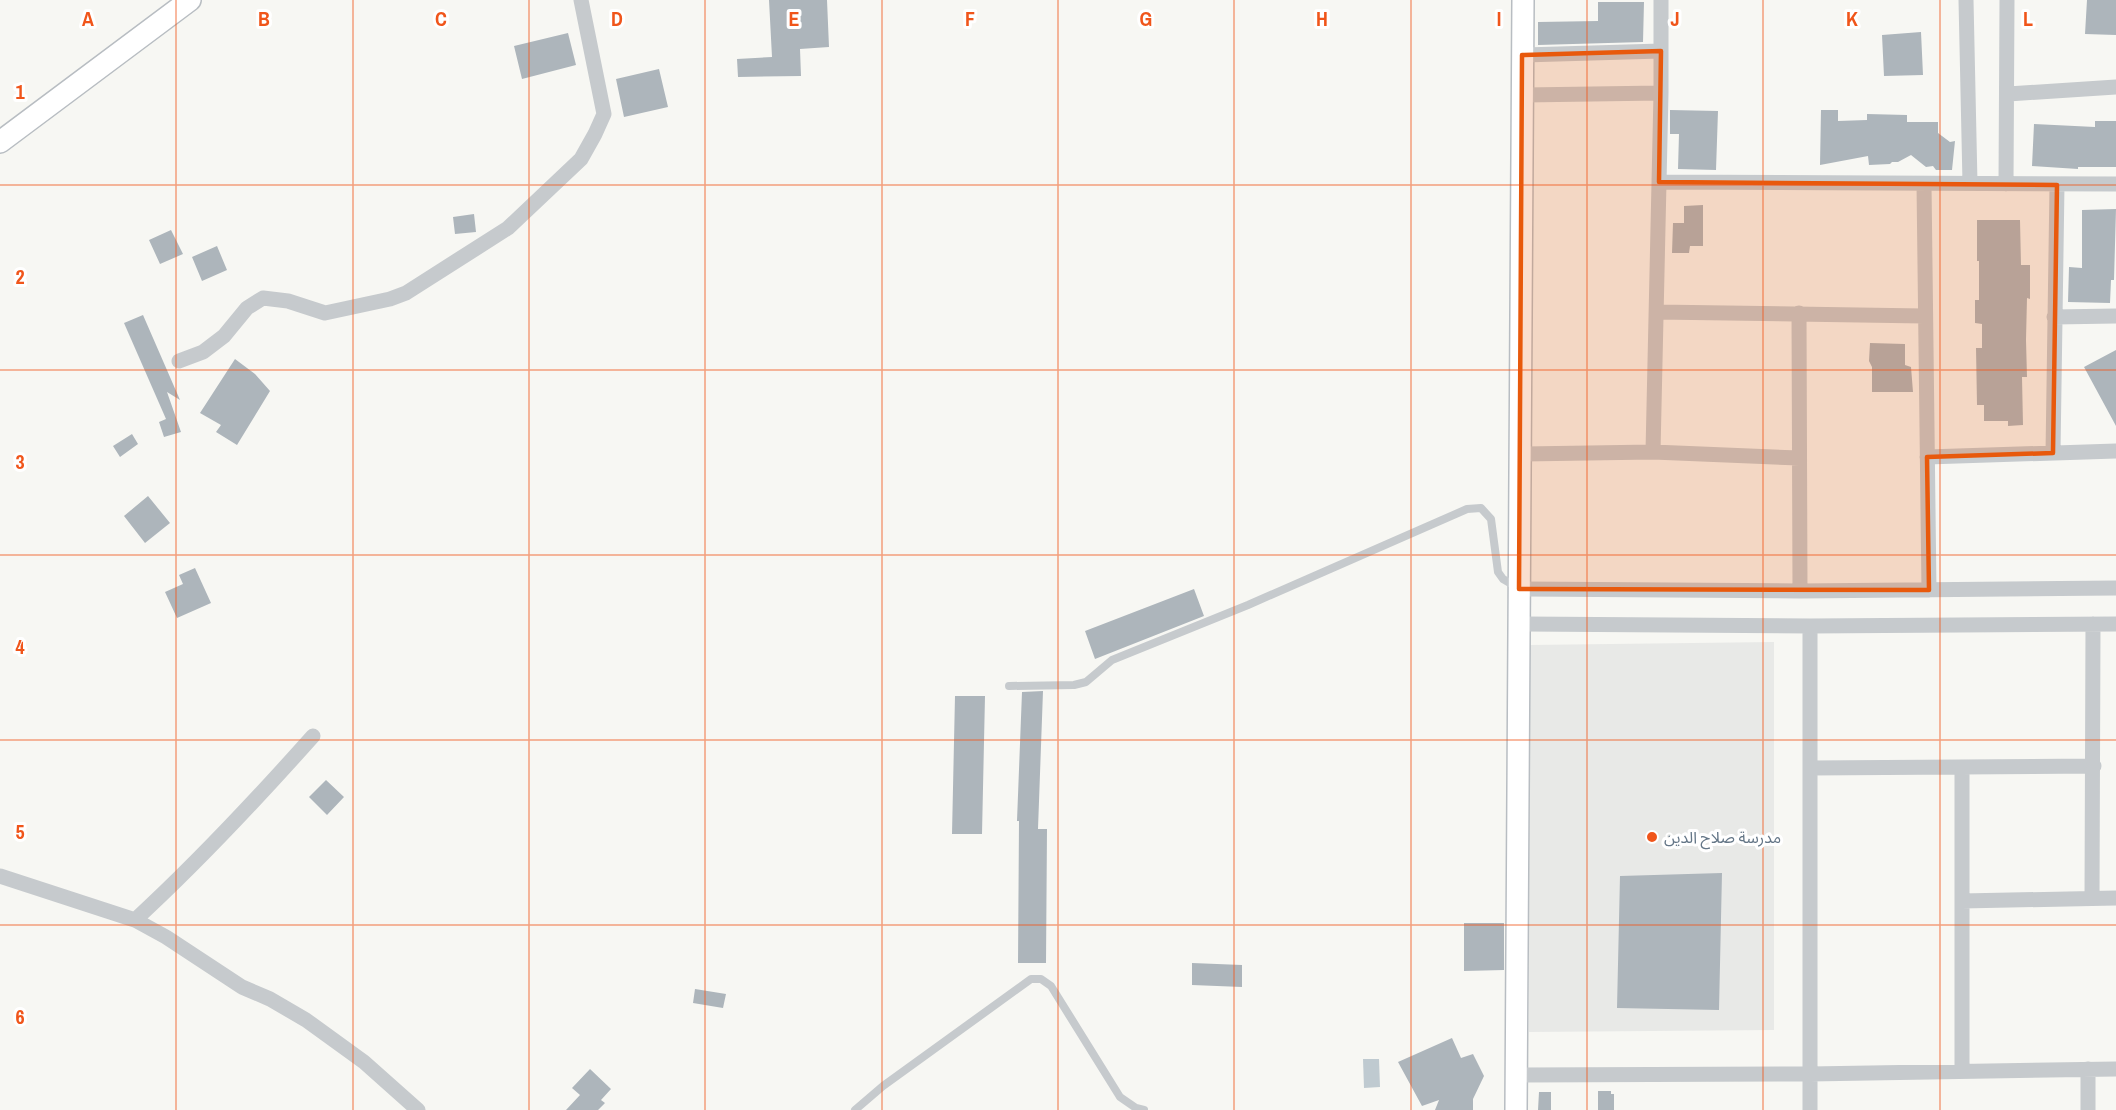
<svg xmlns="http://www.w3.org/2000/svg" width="2116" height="1110" font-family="'Archivo Narrow','Noto Sans Arabic',sans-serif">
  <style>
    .built { fill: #e8e9e7 }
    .water { fill: #bfcad0 }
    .building { fill: #adb5bb }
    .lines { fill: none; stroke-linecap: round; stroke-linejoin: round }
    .secondary-casing { stroke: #b8bdc2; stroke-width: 24 }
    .lane { stroke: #c6cacd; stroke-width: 8 }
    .street { stroke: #c6cacd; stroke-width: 15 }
    .secondary { stroke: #fff; stroke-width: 21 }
    .marked { fill: #e8590c; fill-opacity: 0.2; stroke: #e8590c; stroke-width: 4.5; stroke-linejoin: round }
    .grid { fill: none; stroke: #f0551a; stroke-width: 1.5; stroke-opacity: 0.55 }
    .poi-dot { fill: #f0551a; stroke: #fff; stroke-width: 2 }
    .labels { text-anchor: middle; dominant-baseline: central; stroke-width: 6; stroke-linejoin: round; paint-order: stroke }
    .poi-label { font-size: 16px; fill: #647687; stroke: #fff; text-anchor: start }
    .grid-label { font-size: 20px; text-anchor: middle; font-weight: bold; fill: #f0551a; stroke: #fff; stroke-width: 6; stroke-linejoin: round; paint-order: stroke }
  </style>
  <rect width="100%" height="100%" fill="#f7f7f3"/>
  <!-- built -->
  <path class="built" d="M1774 642V1030L1529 1032V645Z"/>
  <!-- water -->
  <path class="water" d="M1363 1059H1379L1380 1087 1364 1088Z"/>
  <!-- building -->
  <path class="building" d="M769 0H827L829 47 800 49 801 76 738 77 737 59 772 57Z
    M2087 0H2116V35L2085 34Z
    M1598 2H1644L1643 42 1538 45V22L1598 21Z
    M1921 32 1923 75 1884 76 1882 35Z
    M568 33 576 65 522 79 514 46Z
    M659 69 668 107 624 117 616 79Z
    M1670 110 1718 111 1716 170 1678 169 1679 134H1670Z
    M1821 110H1838V121L1867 120V114L1907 115V122H1938V133L1950 142 1955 141 1952 170H1936L1933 166 1926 167 1911 155 1898 162H1892L1890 164 1869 165 1868 156 1820 165Z
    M2095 121H2116V167H2078V169L2032 166 2034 124 2095 127Z
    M1703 205V246H1690L1689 253H1672L1673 223H1684V206Z
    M2116 209 2114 280H2111L2110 303 2068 302 2069 267 2082 268V210Z
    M474 214 476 232 455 234 453 217Z
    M1977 220H2020L2021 265H2030V299L2027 298 2026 340 2027 377H2022L2023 425 2008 426V421H1984V405H1977L1976 348H1982V324L1975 323V300H1979V261H1977Z
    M171 230 183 254 160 264 149 240Z
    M217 246 227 270 202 281 192 257Z
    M143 315 180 400 167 392 181 432 164 437 159 422 166 419 124 323Z
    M1870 343 1905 344V365L1911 367 1913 392H1872V367L1869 361Z
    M2116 350V426L2084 367Z
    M235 359 255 374 270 391 237 445 216 432 221 425 200 413Z
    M132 434 138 444 120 457 113 446Z
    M148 496 170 523 145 543 124 516Z
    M195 568 211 603 177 618 165 592 183 584 179 575Z
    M1194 589 1204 616 1095 659 1085 631Z
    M1043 691 1038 829H1047L1046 963H1018L1019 821H1017L1022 692Z
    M955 696H985L982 834H952Z
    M326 780 344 797 327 815 309 797Z
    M1722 873 1719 1010 1617 1008 1620 876Z
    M1464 923H1504V970L1464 971Z
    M1192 963 1242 965V987L1192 985Z
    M695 989 726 994 723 1008 693 1003Z
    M1452 1038 1461 1058 1473 1054 1484 1076 1473 1099V1110H1435L1439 1100 1422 1106 1398 1062Z
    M590 1069 611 1089 601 1100 605 1103 598 1110H566L580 1095 572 1088Z
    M1598 1091H1611V1094H1614V1110H1598Z
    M1539 1092H1551V1110H1538Z"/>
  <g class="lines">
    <!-- secondary casing -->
    <g class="secondary-casing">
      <path id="secondary" d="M0 142 190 0
        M1516 1110 1523 0"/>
    </g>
    <!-- lane -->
    <path class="lane" d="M1009 686 1074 685 1086 682 1112 660 1248 605 1467 509 1481 508 1491 519 1498 572 1503 579 1515 586
      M855 1110 883 1086 1031 979H1041L1051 986 1120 1097 1136 1108 1144 1110"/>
    <!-- street -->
    <path class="street" d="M1966 0 1970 183
      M1522 55 1661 51
      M2008 94 2116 87
      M1522 95 1661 93
      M1659 182 2116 184
      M1924 184 1929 590
      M2006 184 2007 0
      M1657 312 1924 316
      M1799 313 1800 591
      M2054 317 2116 316
      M179 361 203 352 224 336 247 308 263 298 288 301 325 313 390 299 406 293 508 228 581 159 595 134 604 114 581 0
      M1653 452 1661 93V0
      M2053 453 2057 185
      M1520 454 1653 452 1799 458
      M1927 457 2116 451
      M1519 589 1800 591 2116 588
      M1519 624 1810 626 2116 624
      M1962 767V1070
      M1811 768 2094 766
      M0 876 135 920 166 937 242 987 270 999 306 1020 364 1062 418 1110
      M2092 898 2093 624
      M1962 901 2116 898
      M135 920C198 862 256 800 313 736
      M2088 1069V1110
      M1517 1075 1810 1074 2116 1069
      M1810 1110V626"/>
    <!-- secondary -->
    <use href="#secondary" class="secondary"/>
  </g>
  <!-- marked area -->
  <path class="marked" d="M1661 51 1659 182 2057 185 2053 453 1927 457 1929 590 1519 589 1522 55Z"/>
  <!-- grid -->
  <path class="grid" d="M176 0V1110M353 0V1110M529 0V1110M705 0V1110M882 0V1110M1058 0V1110M1234 0V1110M1411 0V1110M1587 0V1110M1763 0V1110M1940 0V1110M0 185H2116M0 370H2116M0 555H2116M0 740H2116M0 925H2116"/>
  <!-- markers -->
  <circle class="poi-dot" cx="1652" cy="837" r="6"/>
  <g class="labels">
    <!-- poi labels -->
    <g class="poi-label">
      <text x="1664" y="837">مدرسة صلاح الدين</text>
    </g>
  </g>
  <g class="grid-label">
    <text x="88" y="26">A</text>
    <text x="264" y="26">B</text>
    <text x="441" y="26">C</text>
    <text x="617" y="26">D</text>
    <text x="794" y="26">E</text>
    <text x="970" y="26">F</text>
    <text x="1146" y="26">G</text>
    <text x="1322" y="26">H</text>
    <text x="1499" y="26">I</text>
    <text x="1675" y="26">J</text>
    <text x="1852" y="26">K</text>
    <text x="2028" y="26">L</text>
    <text x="20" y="99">1</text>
    <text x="20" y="284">2</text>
    <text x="20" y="469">3</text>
    <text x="20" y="654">4</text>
    <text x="20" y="839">5</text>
    <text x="20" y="1024">6</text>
  </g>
</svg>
